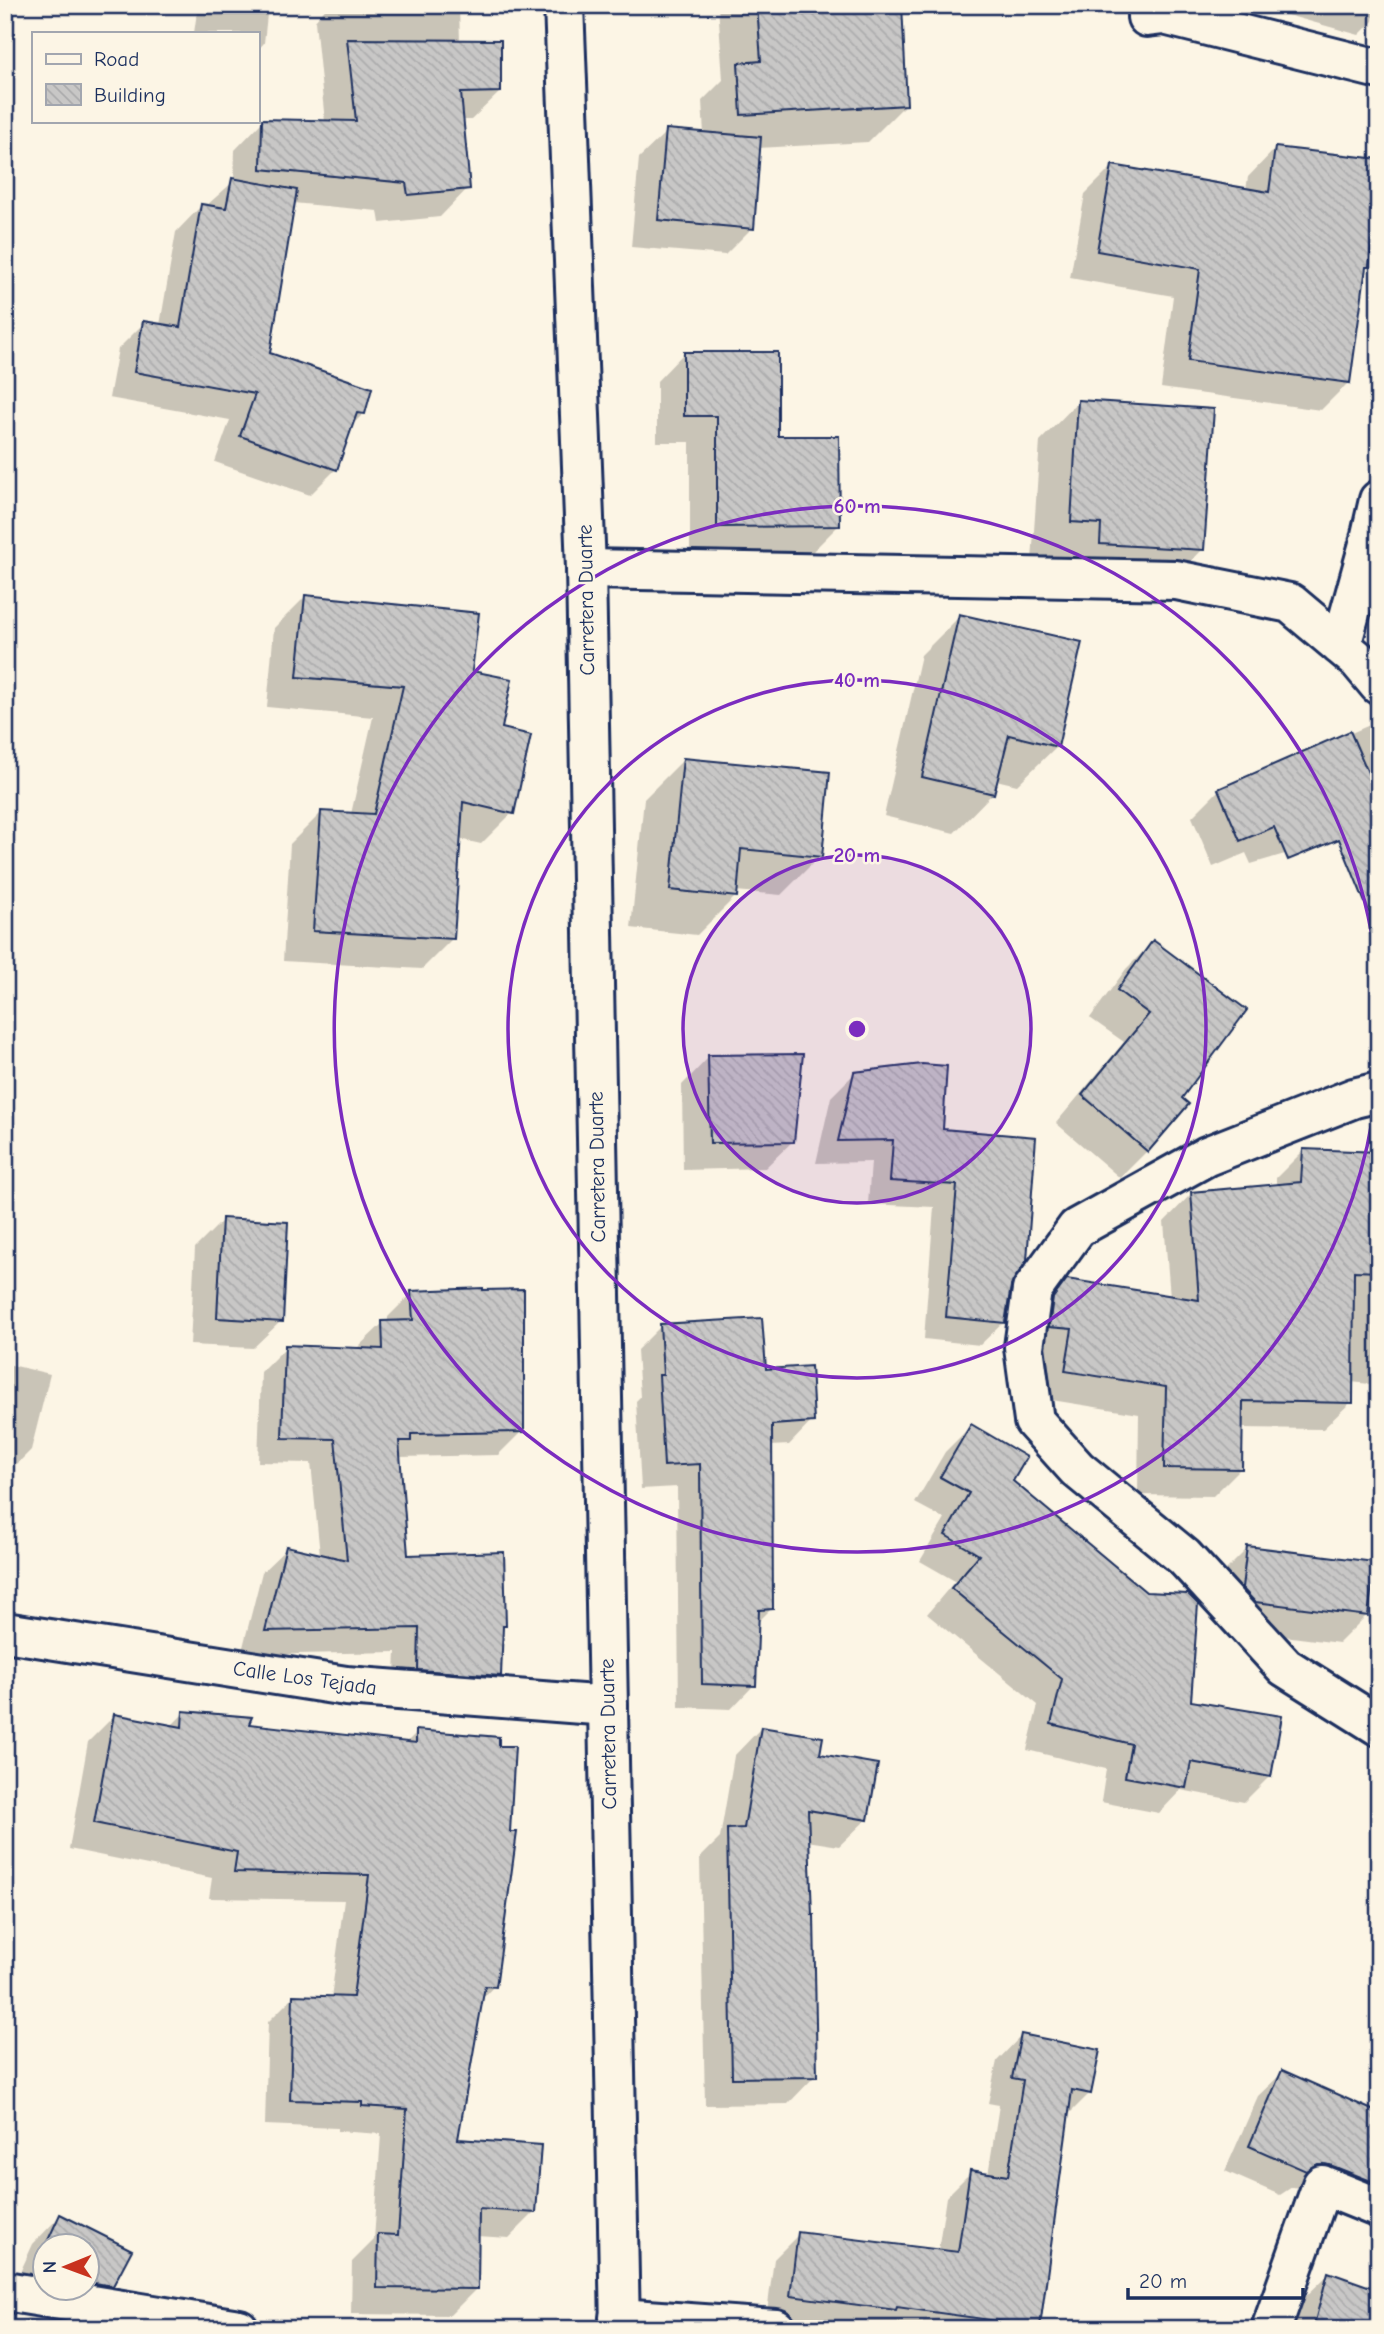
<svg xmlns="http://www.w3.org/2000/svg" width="1384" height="2334" font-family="'Comic Neue',sans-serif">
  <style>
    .shadow { fill: #0003; fill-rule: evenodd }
    .building { fill: url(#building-back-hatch); stroke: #1b2f5e; stroke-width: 2 }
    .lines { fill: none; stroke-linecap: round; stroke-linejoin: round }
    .street-casing { stroke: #1b2f5e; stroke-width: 44 }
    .primary-casing { stroke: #1b2f5e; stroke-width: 44 }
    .street { stroke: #fcf5e5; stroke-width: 38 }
    .primary { stroke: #fcf5e5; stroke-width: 38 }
    .ring { fill: none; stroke: #7b2cbf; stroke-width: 3.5 }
    .labels { text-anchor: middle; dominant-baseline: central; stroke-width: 5; stroke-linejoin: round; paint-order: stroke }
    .street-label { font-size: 21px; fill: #1b2f5e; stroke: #fcf5e5 }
    .centre { fill: #7b2cbf; stroke: #fcf5e5; stroke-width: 3.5 }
    .ring-label { font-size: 21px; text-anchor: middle; font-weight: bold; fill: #7b2cbf; stroke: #fcf5e5; stroke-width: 5; stroke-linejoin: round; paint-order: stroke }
  </style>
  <defs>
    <pattern id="building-back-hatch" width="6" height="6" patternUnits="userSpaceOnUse" patternTransform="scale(1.75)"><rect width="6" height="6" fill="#c8c7c6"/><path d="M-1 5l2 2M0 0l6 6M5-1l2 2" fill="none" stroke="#ababac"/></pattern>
  </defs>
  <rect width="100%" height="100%" fill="#fcf5e5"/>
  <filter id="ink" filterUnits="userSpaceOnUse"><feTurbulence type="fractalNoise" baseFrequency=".0143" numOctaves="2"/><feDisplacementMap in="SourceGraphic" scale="14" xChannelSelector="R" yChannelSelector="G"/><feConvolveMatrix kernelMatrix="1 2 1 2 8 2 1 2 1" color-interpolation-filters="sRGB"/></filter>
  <g filter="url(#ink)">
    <!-- shadow -->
    <path class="shadow" d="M198 5H268L264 43 257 51V33H194Z
      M329 5H459L460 43 500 92 471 120H462L468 188 440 217 380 223 378 211 293 203 268 354 364 413 351 426 336 469 310 495 215 462 230 420 109 398 118 349 144 323 160 325 176 232 202 205 206 206 234 181 235 150 263 121 325 122 315 21Z
      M718 5H900L905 105 868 142 758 148 752 228 725 255 631 247 639 158 667 131 704 134 702 101 723 80Z
      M1251 5H1375L1373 21 1359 35Z
      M1275 149 1349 382 1321 410 1161 388 1173 296 1070 278 1085 194 1112 167 1246 190 1248 177Z
      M684 353 777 438 838 526 811 553H690V442H657V381Z
      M1079 401 1203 549 1164 589 1032 561 1040 441Z
      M305 597 470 673 512 813 481 844 459 839 453 938 422 969 283 961 290 844 322 812 351 814 373 717 267 707 274 628Z
      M960 616 1057 746 1017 785 996 780 993 793 954 833 884 816 921 655Z
      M1379 721V826L1251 864 1246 853 1213 867 1192 817 1219 790Z
      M684 759 820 856 781 895 736 891V896L697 935 631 928 644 799Z
      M1153 942 1180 1098 1147 1151 1120 1178 1056 1123 1124 1042 1090 1018 1126 969Z
      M709 1057 793 1141 765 1168 683 1170 682 1085Z
      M855 1073 942 1131 1009 1286 1004 1322 980 1345 924 1339 934 1207 868 1204 871 1162 816 1163 831 1097Z
      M1303 1151 1379 1154V1385L1351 1382V1402L1323 1429 1241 1428 1240 1469 1213 1496 1138 1495 1139 1414 1039 1398 1045 1356 1022 1354 1040 1309 1067 1281 1170 1297 1164 1222 1191 1194 1276 1186V1178Z
      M223 1220 281 1321 253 1348 190 1345 195 1248Z
      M412 1293 522 1431 498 1455 399 1457 406 1556 504 1625 501 1629 499 1675 475 1700 394 1693 396 1652 241 1655 262 1572 287 1548 320 1555 311 1463 258 1462 261 1372 286 1347 358 1350V1347L383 1323 388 1322V1317Z
      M661 1326 812 1421 789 1445 770 1446 771 1609 757 1623 754 1685 731 1709 679 1707 677 1487 641 1489 636 1401 640 1397 637 1350Z
      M7 1364 50 1374 31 1450 17 1464 5 1461Z
      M971 1426 1011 1481 1189 1703 1270 1776 1244 1802 1181 1790 1159 1813 1101 1802 1106 1769 1027 1750 1038 1705 927 1614 955 1581 920 1561 945 1519 915 1503 945 1452Z
      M1248 1548 1366 1616 1339 1643 1228 1629 1220 1576Z
      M5 1677 10 1678 5 1703Z
      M184 1713 247 1725 406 1743 417 1732 494 1986 481 2000 456 2141 535 2212 509 2238 477 2236 476 2289 450 2315 351 2314 352 2262 374 2240 381 2134 337 2131V2128L265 2125 268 2022 294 1996 331 1998 344 1900 209 1898 212 1878 69 1849 88 1742 114 1716 170 1727Z
      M761 1728 818 1755 867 1819 839 1846 807 1841 815 2076 788 2104 705 2105 700 1858 720 1838 734 1756Z
      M1021 2036 1090 2093 1067 2116 1037 2329H827L766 2320 774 2259 799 2234 938 2251 946 2197 971 2172 988 2175 999 2105 988 2103 997 2061Z
      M1283 2072 1379 2163V2238L1376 2237 1377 2230 1372 2220 1304 2188 1292 2187 1280 2195 1225 2171 1258 2096Z
      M60 2216 129 2251 111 2285 84 2313 12 2290 33 2244ZM46 2246H88V2288H46Z
      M1329 2274 1379 2329H1295L1302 2300Z
      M27 2318 77 2327V2329H17Z"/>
    <!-- building -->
    <path class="building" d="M757 5H902L907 105 741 115 738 63 761 61Z
      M347 39 501 40V92L461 93 470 189 408 195 406 183 261 169 262 119 356 121Z
      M666 129 761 137 754 229 658 220Z
      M1275 147 1379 159V181L1369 267H1366L1350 383 1188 361 1200 269 1097 251 1112 165 1269 192Z
      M232 178 297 190 270 353 372 388 365 414 357 413 337 470 240 436 255 394 134 372 143 321 180 327 201 204 226 208Z
      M684 352H778V436H839L840 526 717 527V416H684Z
      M1078 400 1214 409 1204 550 1100 544 1101 524 1071 522Z
      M305 595 479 613 472 671 512 679 502 728 531 735 514 814 463 802 454 939 313 931 321 811 374 814 403 686 297 677Z
      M959 614 1082 642 1058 747 1009 735 994 794 922 777Z
      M1350 731 1379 798V932H1377L1339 839 1288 860 1274 827 1240 841 1218 789Z
      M683 758 830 772 822 857 741 849 737 897 670 890Z
      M1153 940 1247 1010 1182 1098 1189 1104 1148 1152 1082 1095 1149 1014 1117 990Z
      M803 1054 794 1142 710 1143 708 1055Z
      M922 1064 947 1066 943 1129 1036 1137 1027 1260 1011 1286 1005 1323 946 1317 957 1185 890 1181 893 1140 838 1141 854 1072Z
      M1303 1149 1379 1152V1272L1354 1271 1353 1403 1243 1401 1242 1469 1164 1468 1166 1387 1065 1371 1072 1329 1049 1327 1053 1298 1067 1279 1199 1300 1191 1192 1301 1182Z
      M222 1218 288 1222 283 1322 217 1318Z
      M483 1288V1290L524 1289V1432L411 1434V1441H399L408 1555 504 1552 506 1626H503L501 1676 418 1670 419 1628 265 1631 286 1546 347 1560 335 1439 282 1438 285 1345 383 1349 382 1321 413 1320 411 1291Z
      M762 1318 766 1369 811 1366 814 1422 772 1425 773 1609 759 1610 756 1686 702 1684 700 1464 664 1466 659 1375H663L660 1324Z
      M971 1424 1027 1457 1013 1481 1146 1592 1188 1594 1198 1604 1191 1701 1282 1716 1271 1777 1191 1762 1186 1788 1125 1777 1131 1744 1051 1724 1062 1679 951 1588 979 1555 945 1535 969 1493 940 1477Z
      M1247 1546 1375 1562 1368 1616 1255 1602 1242 1588Z
      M183 1711 252 1717 249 1724 416 1743V1730L499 1737V1746H515L510 1832H517L496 1987 485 1986 458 2139 541 2145 536 2213 479 2209 478 2289 377 2288 378 2234 398 2235 407 2109 362 2106V2102L290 2100 293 1995 353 1997 369 1875 234 1872 237 1852 94 1823 114 1714 182 1727Z
      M761 1727 823 1737 820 1754 878 1764 868 1820 808 1810 812 1915H814L817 2077 732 2078 727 1829 744 1828Z
      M1021 2034 1100 2050 1091 2094 1072 2090 1040 2327 897 2307 896 2310 790 2296 798 2232 958 2252 970 2170 1008 2176 1023 2080 1012 2078Z
      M1282 2070 1379 2113V2184L1330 2165 1318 2164 1306 2171 1249 2146Z
      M60 2214 132 2250 113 2286 88 2282V2246H46V2266L38 2262Z
      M1328 2272 1379 2290V2329H1313Z"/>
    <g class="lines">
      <!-- street casing -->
      <g class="street-casing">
        <path id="street" d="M1147 17 1164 15 1379 69
          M586 569 1176 580 1290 603 1359 661 1379 685
          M1341 646 1369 544 1379 500
          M1379 1092 1354 1098 1207 1156 1077 1228 1032 1290 1024 1347 1034 1421 1077 1469 1184 1557 1285 1667 1379 1726
          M5 1632 346 1686 608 1706
          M5 2291 239 2329
          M619 2318 776 2329
          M1271 2329 1322 2185 1379 2208"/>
      </g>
      <!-- primary casing -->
      <g class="primary-casing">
        <path id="primary" d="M564 5 586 569 620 2329"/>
      </g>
      <!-- street -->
      <use href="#street" class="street"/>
      <!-- primary -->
      <use href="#primary" class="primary"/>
    </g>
  </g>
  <!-- distance rings -->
  <circle cx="857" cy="1029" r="174" fill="#7b2cbf" fill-opacity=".12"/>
  <g class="ring">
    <circle cx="857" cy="1029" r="174"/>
    <circle cx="857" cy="1029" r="349"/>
    <path d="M1379 1065A523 523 0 1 1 1379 993"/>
  </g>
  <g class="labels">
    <!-- street labels -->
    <g class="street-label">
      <text transform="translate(586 600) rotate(-91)">Carretera Duarte</text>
      <text transform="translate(597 1167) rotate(-91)">Carretera Duarte</text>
      <text transform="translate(305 1678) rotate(8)">Calle Los Tejada</text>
      <text transform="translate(608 1734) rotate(-91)">Carretera Duarte</text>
    </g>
  </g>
  <circle cx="857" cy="1029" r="10" class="centre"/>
  <g class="ring-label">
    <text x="857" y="513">60 m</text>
    <text x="857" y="687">40 m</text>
    <text x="857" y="862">20 m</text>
  </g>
  <!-- margin -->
  <rect width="1384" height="2334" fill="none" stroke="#fcf5e5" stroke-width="28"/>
  <rect x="14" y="14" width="1356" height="2306" fill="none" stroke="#1b2f5e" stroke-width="2.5" filter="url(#ink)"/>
  <!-- legend -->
  <rect x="32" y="32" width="228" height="91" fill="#fcf5e5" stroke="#a2a6af" stroke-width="2"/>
  <rect x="46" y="54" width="35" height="10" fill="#fcf5e5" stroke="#a2a6af" stroke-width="2"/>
  <text x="94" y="66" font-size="21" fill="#1b2f5e">Road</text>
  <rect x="46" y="84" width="35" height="21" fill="url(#building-back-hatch)" stroke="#a2a6af" stroke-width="2"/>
  <text x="94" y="102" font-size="21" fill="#1b2f5e">Building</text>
  <!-- north arrow -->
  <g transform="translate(66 2267) rotate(269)"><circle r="33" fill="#fcf5e5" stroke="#a2a6af" stroke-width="2"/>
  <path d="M0-5L12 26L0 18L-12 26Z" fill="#c8321e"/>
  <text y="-10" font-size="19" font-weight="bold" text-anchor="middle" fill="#1b2f5e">N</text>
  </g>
  <!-- scale -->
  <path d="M1128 2288v10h175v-10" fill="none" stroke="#1b2f5e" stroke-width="3.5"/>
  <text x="1139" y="2288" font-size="21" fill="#1b2f5e" stroke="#fcf5e5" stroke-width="5" paint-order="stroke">20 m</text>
</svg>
